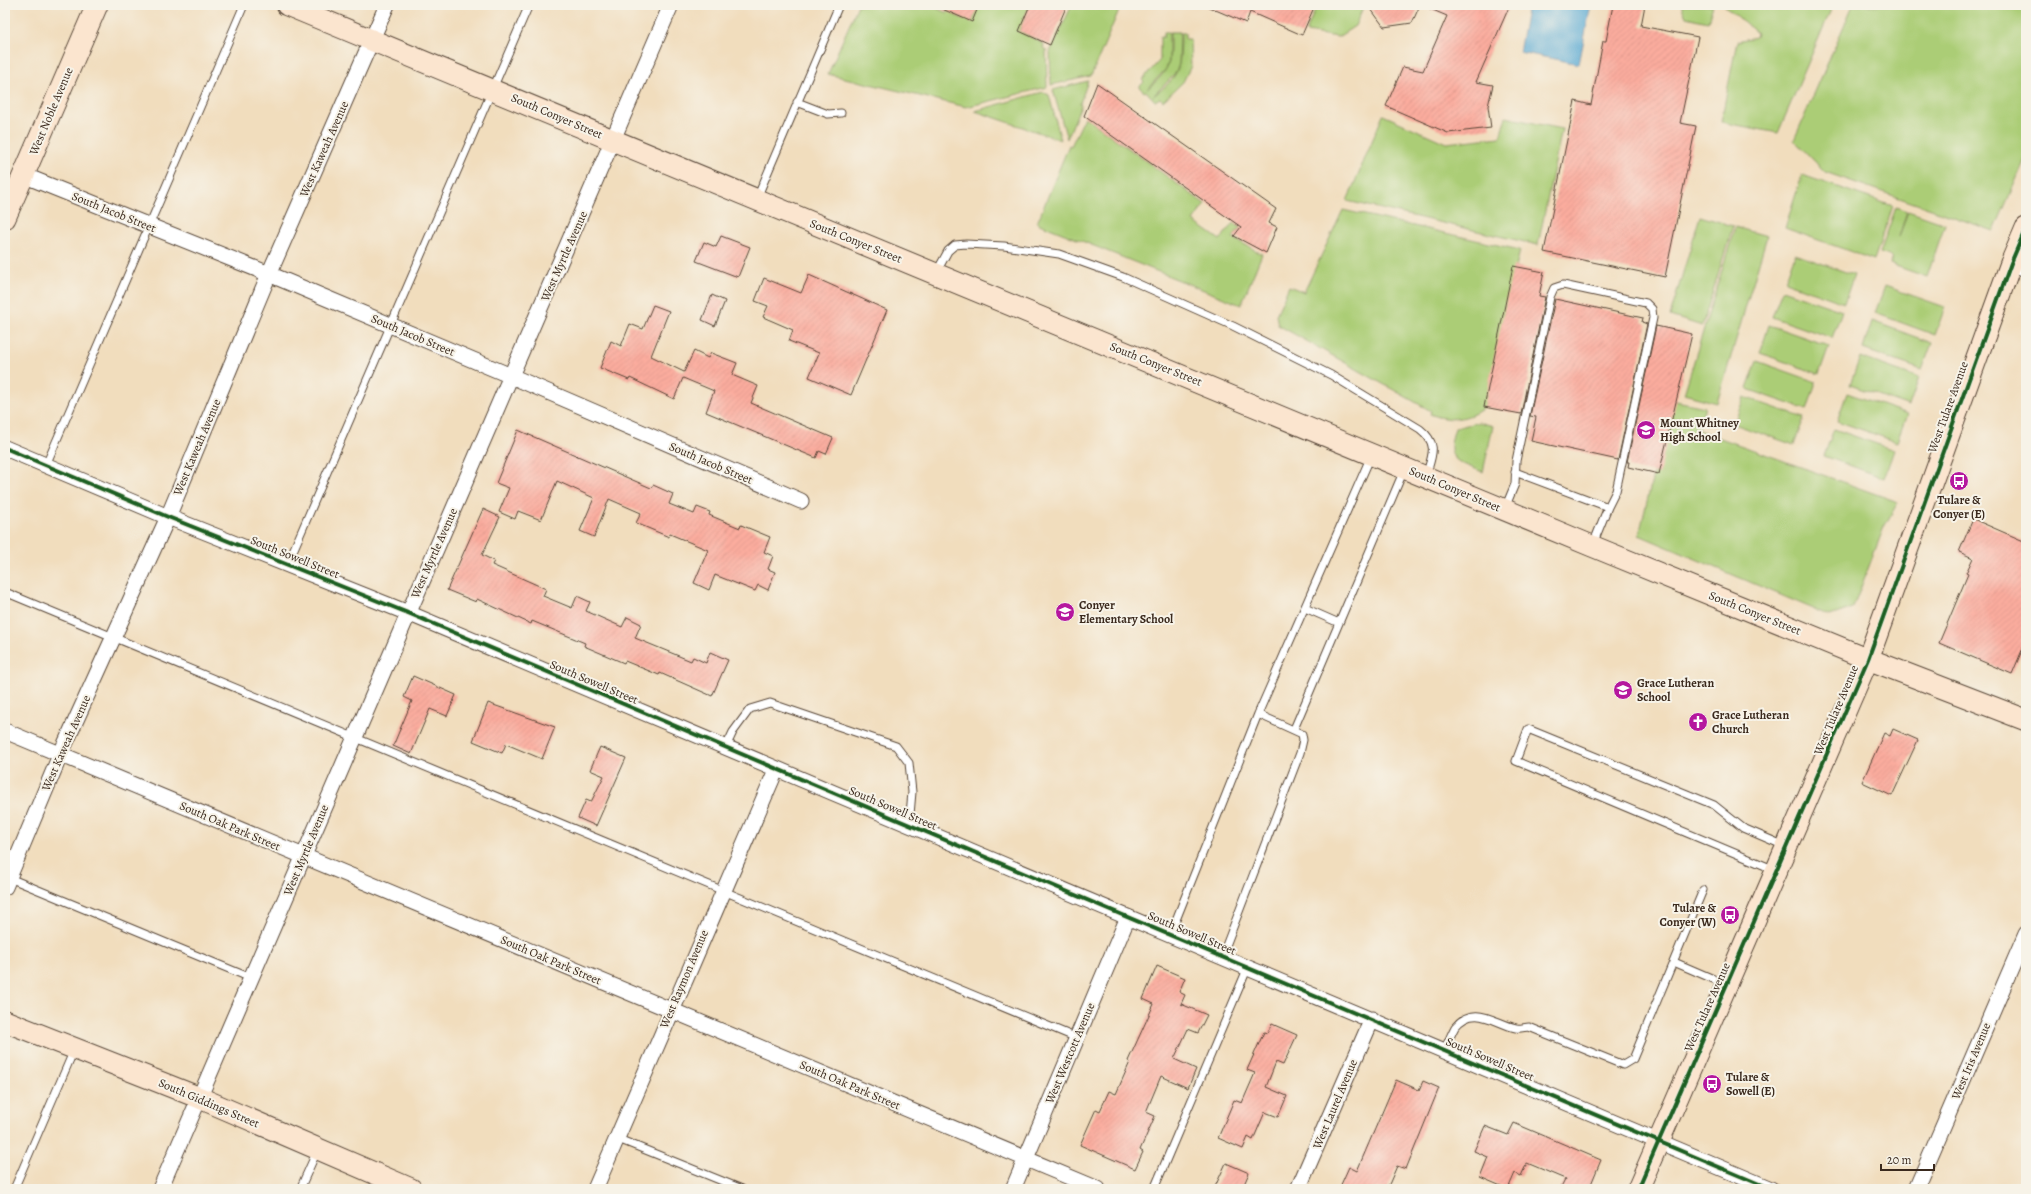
<svg xmlns="http://www.w3.org/2000/svg" width="2031" height="1194" font-family="Alegreya,serif">
  <style>
    .grass { fill: #abcd76; stroke: #737c4a }
    .water { fill: #59a9d3; stroke: #4a6a78 }
    .building { fill: url(#building-hatch) }
    .lines { fill: none; stroke-linecap: round; stroke-linejoin: round }
    .lane-casing { stroke: #564536; stroke-width: 9 }
    .street-casing { stroke: #564536; stroke-width: 17 }
    .secondary-casing { stroke: #564536; stroke-width: 23 }
    .lane { stroke: #fff; stroke-width: 7 }
    .street { stroke: #fff; stroke-width: 15 }
    .secondary { stroke: #fbe5cf; stroke-width: 21 }
    .cycleway-casing { stroke: #f7f3e8; stroke-width: 6 }
    .cycleway { stroke: #1b5e20; stroke-width: 4 }
    .labels { text-anchor: middle; dominant-baseline: central; stroke-width: 4; stroke-linejoin: round; paint-order: stroke }
    .street-label { font-size: 12px; fill: #3b2a1e; stroke: #f7f3e8 }
    .poi-label { font-size: 12px; font-weight: bold; fill: #3b2a1e; stroke: #f7f3e8; text-anchor: start }
  </style>
  <defs>
    <pattern id="building-hatch" width="6" height="6" patternUnits="userSpaceOnUse"><rect width="6" height="6" fill="#fbac9e"/><path d="M-1 1l2-2M0 6l6-6M5 7l2-2" fill="none" stroke="#d89488"/></pattern>
  </defs>
  <rect width="100%" height="100%" fill="#f7f3e8"/>
  <filter id="ink" filterUnits="userSpaceOnUse"><feTurbulence type="fractalNoise" baseFrequency=".025" numOctaves="2"/><feDisplacementMap in="SourceGraphic" scale="8" xChannelSelector="R" yChannelSelector="G"/><feConvolveMatrix kernelMatrix="1 2 1 2 8 2 1 2 1" color-interpolation-filters="sRGB"/></filter>
  <filter id="wash" filterUnits="userSpaceOnUse"><feTurbulence type="fractalNoise" baseFrequency=".012" numOctaves="4" result="noise"/><feDisplacementMap in="SourceGraphic" scale="16" xChannelSelector="R" yChannelSelector="G"/><feGaussianBlur stdDeviation="0.9" result="paint"/><feColorMatrix in="noise" values="0 0 0 0 0 0 0 0 0 0 0 0 0 0 0 0 0 1.4 0 .05"/><feComposite in="paint" operator="in"/></filter>
  <g filter="url(#wash)">
    <rect width="100%" height="100%" fill="#f1ddbd"/>
    <!-- grass -->
    <path class="grass" d="M858 5H930L947 13 950 5H958L954 15 972 22 979 5H1030L1019 31 1044 44 1043 48 1046 50 1047 87 966 107 828 74Z
      M1072 5H1094L1119 10 1091 76 1051 85 1050 52Z
      M1317 5H1364L1355 26 1338 37 1306 32Z
      M1681 5H1713L1708 22 1686 17Z
      M1724 5H1833L1778 133 1721 122 1737 41 1756 37 1757 33Z
      M1853 5H2026V157L1994 231 1825 172 1794 140Z
      M1164 32H1169V62L1166 69 1147 89C1172 69 1170 62 1170 32H1180L1179 64 1175 74 1153 96C1182 75 1180 67 1181 33H1185V39H1190L1191 66 1183 82 1163 101 1160 98 1155 101 1146 91 1144 92 1139 87 1144 82 1142 80 1160 60V37H1164Z
      M1088 81 1080 103 1081 105 1067 139 1053 90Z
      M1043 92 1049 95 1061 140 975 111Z
      M1383 115 1446 143 1500 137 1506 117 1562 129 1538 245 1347 201Z
      M1085 117 1205 204 1193 221 1220 240 1233 223 1240 227 1233 238 1262 254 1241 305 1037 223 1069 145 1071 146Z
      M1802 175 1893 206 1874 260 1785 228Z
      M1896 207 1907 211 1899 237 1908 211 1945 224 1927 277 1890 264 1892 257 1880 253Z
      M1343 210 1520 250 1485 407C1468 420 1450 422 1430 414L1431 411 1278 325 1276 315 1289 286 1304 292Z
      M1700 216 1733 226 1702 326 1670 316Z
      M1735 227 1767 236 1717 403 1684 394Z
      M1795 254 1854 275 1844 303 1785 282Z
      M1885 286 1945 307 1935 335 1875 313Z
      M1782 290 1842 311 1832 338 1772 317Z
      M1872 321 1932 343 1922 370 1863 349Z
      M1769 325 1829 346 1819 374 1760 353Z
      M1860 357 1919 378 1909 406 1850 385Z
      M1757 361 1816 382 1807 410 1747 389Z
      M1847 393 1907 414 1897 442 1837 421Z
      M1744 397 1804 418 1794 445 1734 424Z
      M1671 400 1705 407 1698 430 1898 502 1884 527 1853 608 1830 616 1639 535Z
      M1479 422 1493 426 1483 472C1456 461 1444 461 1455 428Z
      M1834 429 1894 450 1884 478 1824 456Z"/>
    <!-- water -->
    <path class="water" d="M1528 5H1591L1579 64 1519 52Z"/>
    <g id="blocks">
      <!-- building -->
      <path class="building" d="M933 5H979L972 22Z
        M1030 5H1067L1050 45 1019 31Z
        M1204 5H1315L1302 35 1250 12 1246 23Z
        M1368 5H1420L1412 23 1384 27Z
        M1421 5H1510L1476 82 1493 85 1488 106 1491 128 1448 133 1386 106 1403 67 1423 71 1447 16Z
        M1613 5H1645L1641 26 1698 37 1680 123 1696 126 1665 277 1544 252 1575 101 1591 105 1603 41H1606Z
        M1097 83 1276 209 1269 223 1277 227 1266 253 1234 236 1241 227 1084 116Z
        M721 236 750 247 738 277 696 261 704 242 716 247Z
        M1513 266 1544 272 1539 296 1545 297 1521 414 1484 407Z
        M809 275 887 310 851 395 809 377 819 353 789 341 793 330 763 317 768 306 755 301 764 278 801 293Z
        M712 295 725 301 715 326 702 320Z
        M1555 299 1643 318 1642 322 1647 324 1618 460 1531 441 1536 417 1530 416Z
        M653 305 669 311 651 356 684 372 694 351 708 358 711 353 737 363 732 375 758 386 751 403 833 438 826 454 819 451 816 458 706 412 714 391 683 378 674 399 630 378 629 380 600 368 611 341 621 346 630 324 643 329Z
        M1656 326 1692 334 1659 474 1628 467 1629 462H1627Z
        M518 430 651 488 653 485 673 494 669 504 694 514 697 507 710 512 709 515 740 528 741 525 770 537 764 552 773 556 768 569 775 572 768 590 758 585 755 591 715 575 709 590 694 583 708 550 670 534 669 537 636 523 641 513 609 499 594 537 580 531 594 498 557 481 541 520 518 511 515 519 499 512 509 488 496 483Z
        M483 509 500 517 482 555 494 561 492 565 546 589 543 596 572 608 577 596 590 602 586 611 622 627 627 617 641 624 635 638 691 661 693 657 706 663 710 652 728 660 712 696 660 673 659 675 625 661 624 663 584 646 585 643 532 621 531 624 477 599 476 602 447 590Z
        M1973 519 2026 542V641L2012 674 1939 643 1968 574 1966 573 1973 558 1959 552Z
        M413 676 456 695 447 716 430 709 411 754 393 746 412 701 404 697Z
        M488 703 555 727 542 759 506 744 502 753 473 741Z
        M1893 729 1918 740 1892 796 1862 782 1884 733 1890 736Z
        M600 747 626 758 596 826 578 818 586 800 591 802 604 776 590 770Z
        M1157 966 1185 978 1179 992 1185 995 1181 1004 1207 1015 1198 1033 1188 1029 1174 1059 1196 1069 1188 1088 1161 1076 1146 1112 1155 1116 1140 1150 1143 1152 1135 1169 1080 1145 1096 1109 1100 1111 1109 1091 1116 1094 1130 1062 1128 1061 1154 1004 1143 999Z
        M1272 1024 1297 1035 1283 1065 1276 1062 1266 1087 1287 1096 1278 1117 1265 1112 1253 1140 1248 1137 1243 1149 1218 1138 1234 1100 1242 1103 1255 1073 1247 1070 1264 1032 1267 1033Z
        M1396 1080 1419 1090 1423 1081 1439 1088 1406 1169 1397 1166 1387 1189H1339L1349 1167 1357 1171Z
        M1514 1123 1601 1160 1589 1189H1560L1565 1179 1527 1163 1521 1176 1515 1173 1508 1189 1480 1177 1488 1157 1474 1151 1485 1126 1508 1135Z
        M1226 1163 1249 1173 1242 1189H1214Z"/>
    </g>
  </g>
  <g filter="url(#ink)">
    <use href="#blocks" fill-opacity="0" stroke="#564536" stroke-width="1"/>
    <g class="lines">
      <!-- lane casing -->
      <g class="lane-casing">
        <path id="lane" d="M797 102 828 114 841 113
          M757 198 839 5
          M936 273 948 251 955 245 966 244 1004 246 1059 254 1123 277 1233 326 1331 375 1420 429C1439 444 1432 455 1426 476
          M46 465 244 5
          M1515 472 1608 507
          M1505 508 1515 484 1516 461 1550 297 1554 288 1563 285 1646 303 1652 309 1653 318 1616 491 1608 507 1593 544
          M287 565 529 5
          M5 592 1077 1038
          M1305 608 1339 623
          M1294 729 1404 470
          M725 749 733 732 750 709 770 703 896 746 909 763 912 792 909 826
          M1775 870 1516 761 1528 729 1714 805 1743 828 1785 846
          M7 877 251 978
          M1170 935 1258 714 1371 456
          M1222 956 1300 753 1303 740 1302 734 1258 714
          M1674 962 1725 984
          M1444 1050C1448 1043 1451 1034 1455 1027 1474 1003 1496 1024 1516 1028 1520 1029 1525 1027 1529 1027L1623 1065 1633 1059 1703 890
          M616 1138 742 1189
          M14 1189 74 1050
          M300 1189 317 1151
          M1154 1189 1248 967"/>
      </g>
      <!-- street casing -->
      <g class="street-casing">
        <path id="street" d="M23 175 269 274 511 376 801 501
          M2011 263 2026 269
          M5 448 168 517 408 613 1771 1189
          M5 731 1098 1189
          M5 887 61 753 168 517 269 274 387 5
          M160 1189 671 5
          M595 1189 776 770
          M1013 1189 1128 917
          M1298 1189 1372 1019
          M1916 1189 2026 934"/>
      </g>
      <!-- secondary casing -->
      <g class="secondary-casing">
        <path id="secondary" d="M287 5 1592 546 1868 659 2026 720
          M5 218 97 5
          M5 1021 200 1098 411 1189
          M1638 1189 1868 659 2011 263 2026 228"/>
      </g>
      <!-- lane -->
      <use href="#lane" class="lane"/>
      <!-- street -->
      <use href="#street" class="street"/>
      <!-- secondary -->
      <use href="#secondary" class="secondary"/>
      <!-- cycleway casing -->
      <g class="cycleway-casing">
        <path id="cycleway" d="M5 448 168 517 408 613 1771 1189
          M1638 1189 1868 659 2011 263 2026 228"/>
      </g>
      <!-- cycleway -->
      <use href="#cycleway" class="cycleway"/>
    </g>
  </g>
  <!-- icons -->
  <defs>
    <g id="school-disc" transform="scale(1)"><circle r="9.5" fill="#b5179e" stroke="#f7f3e8"/><path d="M0-5L7-2L0 1L-7-2ZM-4 1L0 2.5L4 1V4Q0 6-4 4Z" fill="#fff"/></g>
    <g id="bus-disc" transform="scale(1)"><circle r="9.5" fill="#b5179e" stroke="#f7f3e8"/><path d="M-5-6H5V4H4V6H2V4H-2V6H-4V4H-5ZM-3.5-4V0h7V-4ZM-3.5 1.2v1.5H-2V1.2ZM2 1.2v1.5H3.5V1.2Z" fill="#fff"/></g>
    <g id="church-disc" transform="scale(1)"><circle r="9.5" fill="#b5179e" stroke="#f7f3e8"/><path d="M-1.2-6h2.4v3.5h3.3v2.4h-3.3V6h-2.4V-.1h-3.3v-2.4h3.3Z" fill="#fff"/></g>
  </defs>
  <g fill-rule="evenodd">
    <use href="#school-disc" x="1646" y="430"/>
    <use href="#bus-disc" x="1959" y="481"/>
    <use href="#school-disc" x="1065" y="612"/>
    <use href="#school-disc" x="1623" y="690"/>
    <use href="#church-disc" x="1698" y="722"/>
    <use href="#bus-disc" x="1730" y="915"/>
    <use href="#bus-disc" x="1712" y="1084"/>
  </g>
  <g class="labels">
    <!-- street labels -->
    <g class="street-label">
      <text transform="translate(51 111) rotate(-67)">West Noble Avenue</text>
      <text transform="translate(557 116) rotate(23)">South Conyer Street</text>
      <text transform="translate(324 149) rotate(-66)">West Kaweah Avenue</text>
      <text transform="translate(114 212) rotate(22)">South Jacob Street</text>
      <text transform="translate(856 241) rotate(22)">South Conyer Street</text>
      <text transform="translate(564 256) rotate(-66)">West Myrtle Avenue</text>
      <text transform="translate(413 335) rotate(23)">South Jacob Street</text>
      <text transform="translate(1156 364) rotate(22)">South Conyer Street</text>
      <text transform="translate(1948 407) rotate(-70)">West Tulare Avenue</text>
      <text transform="translate(197 447) rotate(-67)">West Kaweah Avenue</text>
      <text transform="translate(711 463) rotate(23)">South Jacob Street</text>
      <text transform="translate(1455 489) rotate(23)">South Conyer Street</text>
      <text transform="translate(434 553) rotate(-66)">West Myrtle Avenue</text>
      <text transform="translate(295 557) rotate(22)">South Sowell Street</text>
      <text transform="translate(1755 613) rotate(22)">South Conyer Street</text>
      <text transform="translate(594 682) rotate(23)">South Sowell Street</text>
      <text transform="translate(1836 710) rotate(-67)">West Tulare Avenue</text>
      <text transform="translate(66 743) rotate(-66)">West Kaweah Avenue</text>
      <text transform="translate(893 808) rotate(23)">South Sowell Street</text>
      <text transform="translate(230 826) rotate(23)">South Oak Park Street</text>
      <text transform="translate(306 850) rotate(-67)">West Myrtle Avenue</text>
      <text transform="translate(1192 933) rotate(23)">South Sowell Street</text>
      <text transform="translate(551 960) rotate(23)">South Oak Park Street</text>
      <text transform="translate(684 979) rotate(-67)">West Raymon Avenue</text>
      <text transform="translate(1707 1007) rotate(-66)">West Tulare Avenue</text>
      <text transform="translate(1070 1053) rotate(-67)">West Westcott Avenue</text>
      <text transform="translate(1490 1059) rotate(23)">South Sowell Street</text>
      <text transform="translate(1971 1061) rotate(-67)">West Iris Avenue</text>
      <text transform="translate(850 1085) rotate(23)">South Oak Park Street</text>
      <text transform="translate(209 1103) rotate(23)">South Giddings Street</text>
      <text transform="translate(1335 1104) rotate(-67)">West Laurel Avenue</text>
    </g>
    <!-- poi labels -->
    <g class="poi-label">
      <text x="1660" y="423">Mount Whitney<tspan x="1660" dy="14">High School</tspan></text>
      <text x="1959" y="500" text-anchor="middle">Tulare &amp;<tspan x="1959" dy="14">Conyer (E)</tspan></text>
      <text x="1079" y="605">Conyer<tspan x="1079" dy="14">Elementary School</tspan></text>
      <text x="1637" y="683">Grace Lutheran<tspan x="1637" dy="14">School</tspan></text>
      <text x="1712" y="715">Grace Lutheran<tspan x="1712" dy="14">Church</tspan></text>
      <text x="1716" y="908" text-anchor="end">Tulare &amp;<tspan x="1716" dy="14">Conyer (W)</tspan></text>
      <text x="1726" y="1077">Tulare &amp;<tspan x="1726" dy="14">Sowell (E)</tspan></text>
    </g>
  </g>
  <!-- margin -->
  <rect width="2031" height="1194" fill="none" stroke="#f7f3e8" stroke-width="20"/>
  <!-- scale -->
  <path d="M1881 1164v6h53v-6" fill="none" stroke="#3b2a1e" stroke-width="2"/>
  <text x="1887" y="1164" font-size="12" fill="#3b2a1e" stroke="#f7f3e8" stroke-width="3" paint-order="stroke">20 m</text>
</svg>
